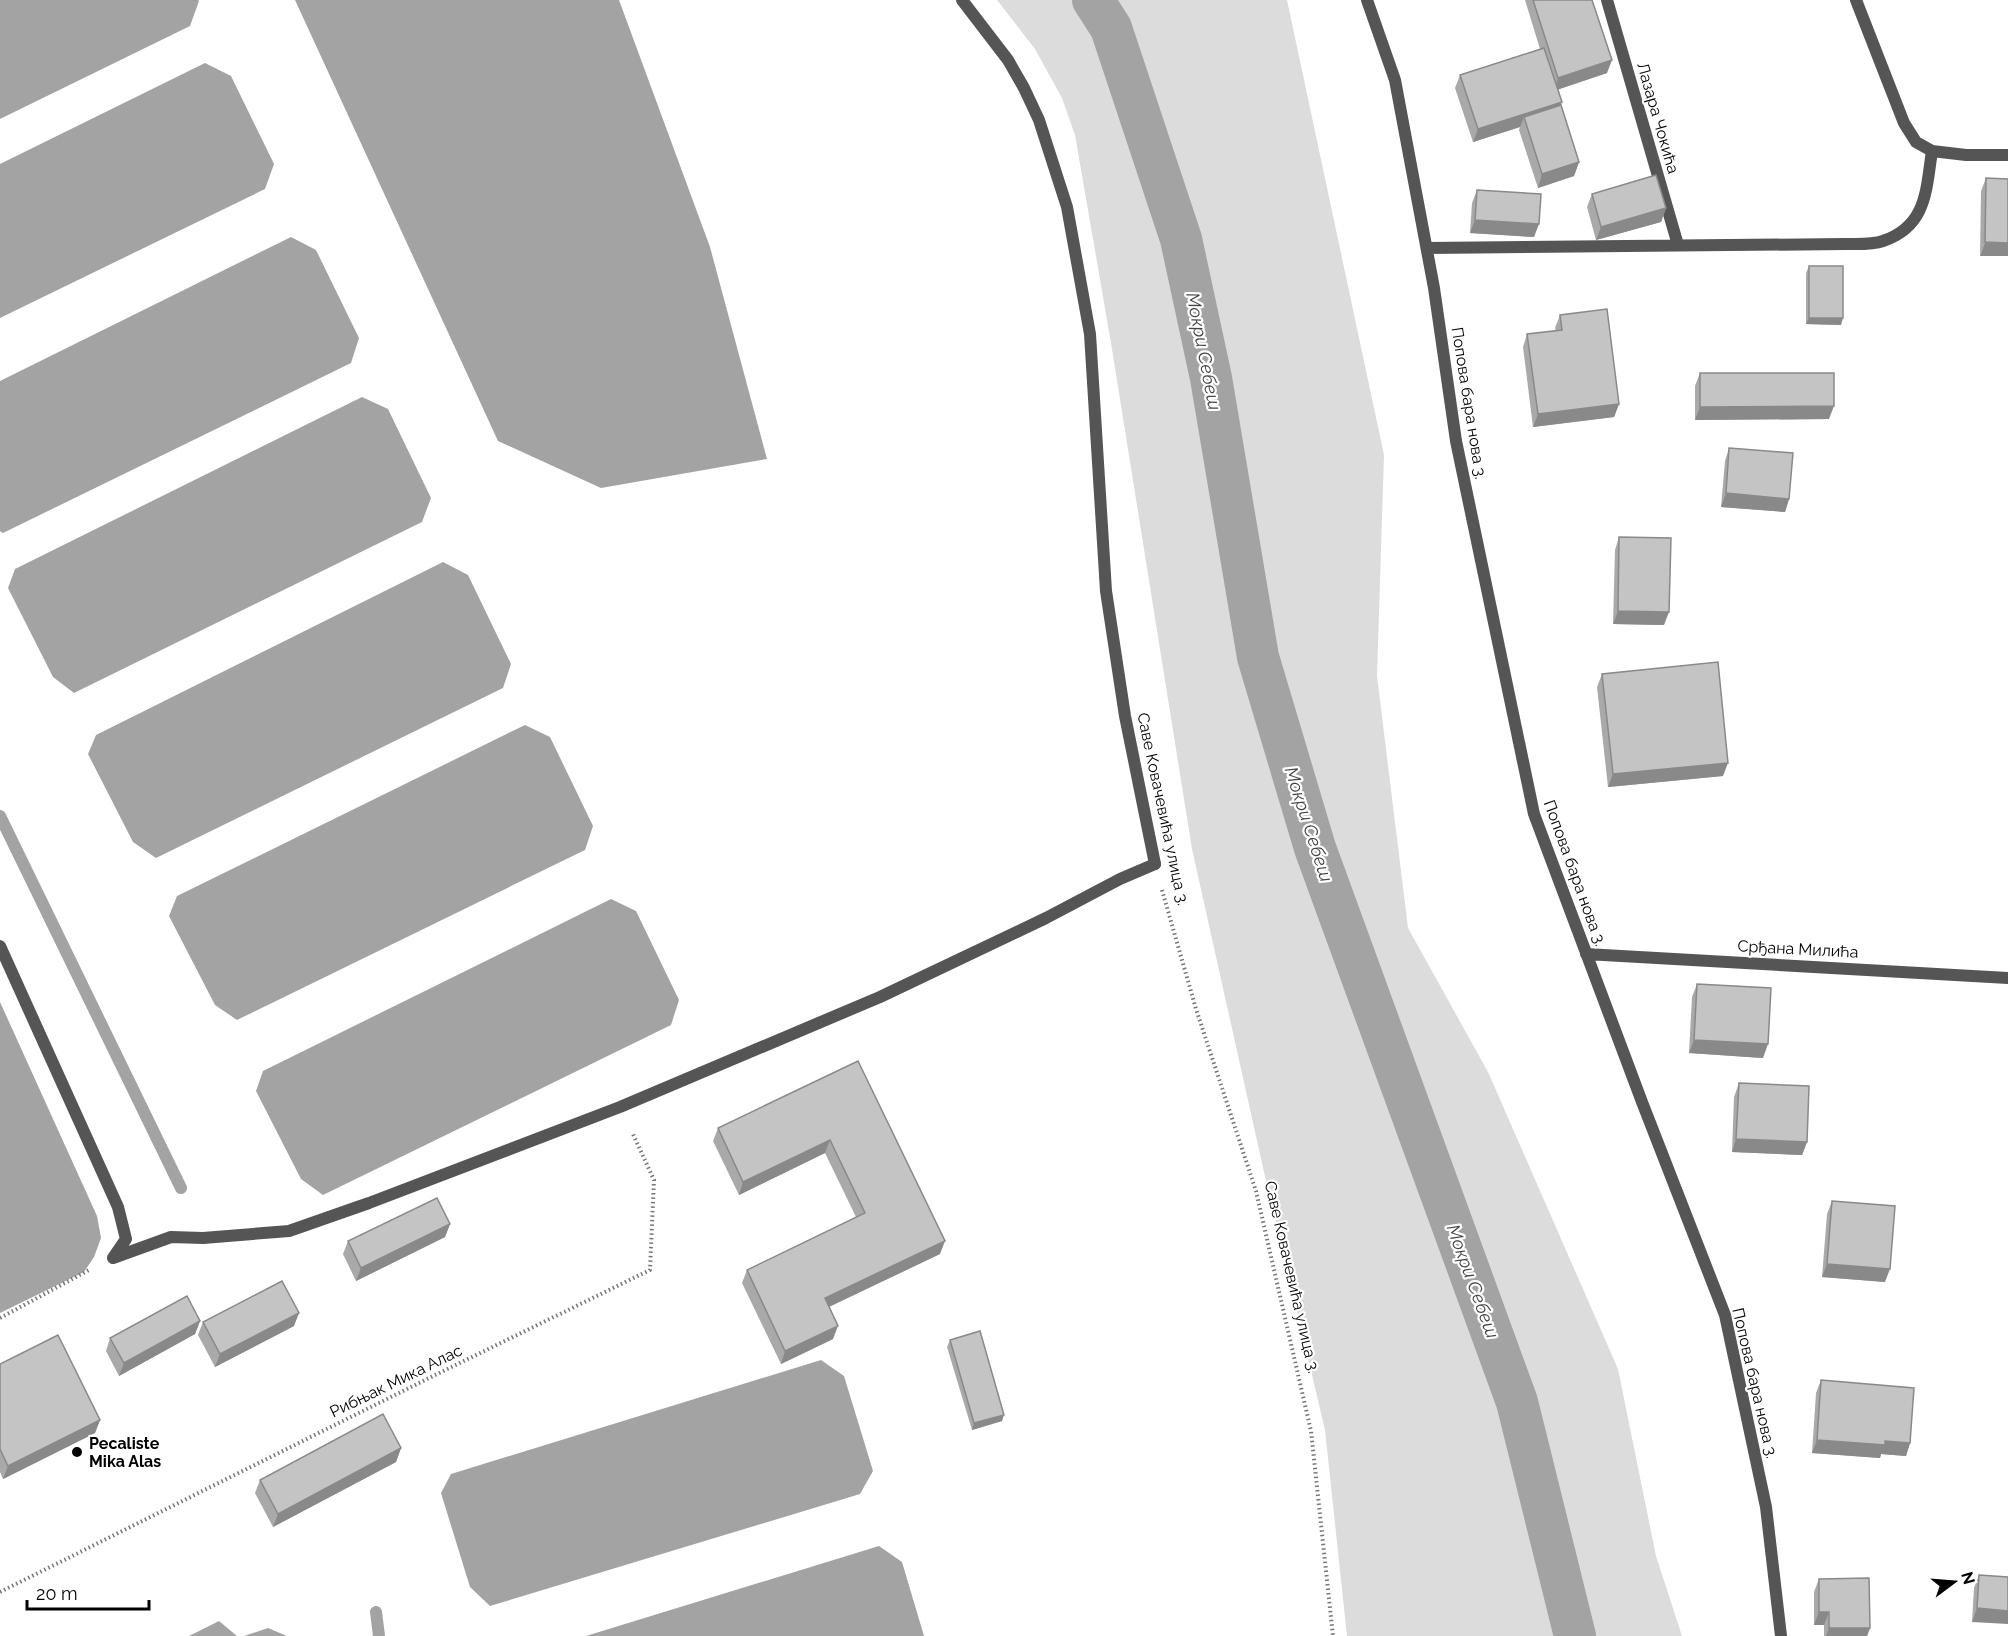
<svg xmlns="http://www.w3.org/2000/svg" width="2008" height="1636" font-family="Raleway,sans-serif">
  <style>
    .green { fill: #dcdcdc }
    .water { fill: #a3a3a3 }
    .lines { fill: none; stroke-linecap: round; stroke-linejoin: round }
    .stream { stroke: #a3a3a3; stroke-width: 12 }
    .canal { stroke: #a3a3a3; stroke-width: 42 }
    .path { stroke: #777; stroke-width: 4; stroke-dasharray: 1.5 3; stroke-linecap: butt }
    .lane { stroke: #555; stroke-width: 12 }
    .street { stroke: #555; stroke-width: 12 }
    .wall { fill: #a9a9a9 }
    .shaded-wall { fill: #898989 }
    .building { fill: #c4c4c4; stroke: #898989; stroke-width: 1.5 }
    .poi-dot { fill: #000; stroke: #fff; stroke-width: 2 }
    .labels { text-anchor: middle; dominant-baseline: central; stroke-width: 4.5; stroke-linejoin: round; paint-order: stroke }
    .street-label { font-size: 16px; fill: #000; stroke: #fff }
    .poi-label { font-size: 16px; font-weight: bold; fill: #000; stroke: #fff; text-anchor: start }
    .water-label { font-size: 18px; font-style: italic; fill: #444; stroke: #fff }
  </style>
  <rect width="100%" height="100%" fill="#fff"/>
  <!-- green -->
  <path class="green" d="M997 0H1287L1384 455 1377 676 1408 928 1488 1072 1618 1369 1656 1556 1682 1636H1347L1325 1430 1264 1172 1192 849 1111 343 1075 135 1062 98 1035 49Z"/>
  <!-- water -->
  <path class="water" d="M0 0H198L199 1 190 26 0 119Z
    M295 0H619L710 247 767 459 601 488 498 441Z
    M205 63 231 76 274 164 265 189 0 318V164Z
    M291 237 316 250 359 338 351 363 3 533 0 531V381Z
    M362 397 388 409 431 498 422 522 74 693 53 677 8 588 15 569Z
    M443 562 468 575 511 664 503 688 156 858 133 842 88 754 96 735Z
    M525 725 550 737 593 826 585 850 237 1020 215 1005 169 916 177 896Z
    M611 899 636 911 679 1000 671 1025 323 1195 301 1179 256 1091 263 1071Z
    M0 1002 97 1216 101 1238 94 1257 84 1272 0 1313Z
    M821 1360 844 1376 873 1471 860 1494 490 1606 470 1587 441 1493 451 1474Z
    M879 1546 902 1562 924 1636H586Z
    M219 1621 237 1636H189Z
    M268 1628 287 1636H244Z"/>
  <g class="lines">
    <!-- stream -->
    <path class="stream" d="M0 816 181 1188
      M376 1612 379 1636"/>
    <!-- canal -->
    <path class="canal" d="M1093 0 1111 28 1181 239 1211 378 1258 657 1315 848 1517 1402 1575 1636"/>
    <!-- path -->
    <path class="path" d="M1162 890 1196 1009 1256 1191 1311 1431 1333 1636
      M0 1318 89 1270
      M0 1592 427 1379 650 1270 654 1180 632 1132"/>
    <!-- lane -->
    <path class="lane" d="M0 946 118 1207 126 1239 113 1258
      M113 1258 171 1237 203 1238 289 1231 369 1203 620 1107 880 997 1046 918 1120 879 1155 864"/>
    <!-- street -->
    <path class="street" d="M962 0 1008 60 1024 88 1039 120 1067 207 1090 334 1106 591 1125 716 1155 864
      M1367 0 1395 80 1434 288 1456 441 1534 814 1642 1102 1725 1315 1766 1507 1781 1636
      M1607 0 1678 245
      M1856 0 1904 123 1916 142 1932 151 1966 155H2008
      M1427 248 1845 244C1857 244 1872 245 1883 241 1927 226 1926 190 1932 151
      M1586 954 2008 978"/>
  </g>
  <!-- wall -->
  <path class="wall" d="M1525 0H1592L1607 73 1558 89 1560 105 1579 162 1574 176 1538 188 1519 130 1520 127 1473 142 1455 88 1460 75 1540 49Z
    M1986 178 2008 179 1980 256 1981 191Z
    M1477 190 1534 237 1470 233 1472 203Z
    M1592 194 1666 208 1661 222 1596 240 1587 207Z
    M1809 266 1841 325 1806 324V273Z
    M1560 315 1619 404 1614 417 1533 427 1523 347 1527 334 1556 331 1555 328Z
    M1700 373 1829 419 1695 420V386Z
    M1729 448 1789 499 1785 512 1721 507 1725 461Z
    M1619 537 1664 625 1613 624 1615 550Z
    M1602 674 1723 776 1608 787 1597 687Z
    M1697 984 1763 1058 1689 1053 1692 997Z
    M858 1061 940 1254 829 1307 833 1339 781 1364 742 1283 747 1270 856 1217 825 1153 739 1195 713 1141 718 1128Z
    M1739 1083 1807 1142 1802 1155 1732 1152 1734 1097Z
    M1832 1201 1885 1282 1822 1277 1827 1214Z
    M450 1224 445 1237 356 1281 343 1254 348 1241Z
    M200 1321 195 1334 119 1376 106 1351 110 1338Z
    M203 1322 294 1326 215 1367 198 1335Z
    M950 1340 1002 1421 972 1430 947 1347Z
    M0 1364 100 1420 95 1433 3 1479 0 1472Z
    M1821 1380 1910 1443 1906 1456 1881 1454 1880 1458 1812 1453 1816 1393Z
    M401 1448 396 1462 273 1527 255 1493 260 1480Z
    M1979 1575 2008 1577 1972 1622 1974 1588Z
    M1819 1579 1870 1628 1867 1636H1824V1625H1814V1592Z"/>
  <!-- shaded-wall -->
  <path class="shaded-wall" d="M1612 60 1607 73 1554 91 1558 78Z
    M1562 102 1557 115 1524 117 1520 127 1473 142 1478 129Z
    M1579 162 1574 176 1538 188 1542 174Z
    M1666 208 1661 222 1596 240 1601 227Z
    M1475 220 1539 224 1534 237 1470 233Z
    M1985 242 2008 243V256H1980Z
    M1809 318H1843L1841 325 1806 324Z
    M1619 404 1614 417 1533 427 1538 414Z
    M1834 406 1829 419 1695 420 1700 407Z
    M1726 493 1789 499 1785 512 1721 507Z
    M1618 611 1669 612 1664 625 1613 624Z
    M1728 763 1723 776 1608 787 1613 774Z
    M1694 1040 1768 1044 1763 1058 1689 1053Z
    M1736 1139 1807 1142 1802 1155 1732 1152Z
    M830 1140 825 1153 739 1195 743 1182Z
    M450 1224 445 1237 356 1281 361 1268Z
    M945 1241 940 1254 820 1311 825 1298Z
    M1827 1264 1890 1269 1885 1282 1822 1277Z
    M299 1313 294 1326 215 1367 220 1354Z
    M200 1321 195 1334 119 1376 124 1363Z
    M838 1326 833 1339 781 1364 785 1351Z
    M1004 1415 1002 1421 972 1430 974 1423Z
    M100 1420 95 1433 3 1479 8 1466Z
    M1817 1440 1885 1441 1910 1443 1906 1456 1881 1454 1880 1458 1812 1453Z
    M401 1448 396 1462 273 1527 278 1514Z
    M1977 1608 2008 1611V1624L1972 1622Z
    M1819 1612H1829L1824 1625H1814Z
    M1829 1628H1870L1867 1636H1826Z"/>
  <!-- building -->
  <path class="building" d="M1533 0H1592L1612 60 1558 78Z
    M1544 48 1562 102 1478 129 1460 75Z
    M1561 105 1579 162 1542 174 1524 117Z
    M1656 175 1666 208 1601 227 1592 194Z
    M1986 178 2008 179V243L1985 242Z
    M1477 190 1541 194 1539 224 1475 220Z
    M1809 266H1843V318H1809Z
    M1607 309 1619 404 1538 414 1527 334 1562 330 1560 315Z
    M1700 373H1834V406L1700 407Z
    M1729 448 1793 453 1789 499 1726 493Z
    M1619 537 1671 538 1669 612 1618 611Z
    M1718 662 1728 763 1613 774 1602 674Z
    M1697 984 1771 988 1768 1044 1694 1040Z
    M858 1061 945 1241 825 1298 838 1326 785 1351 747 1270 865 1213 830 1140 743 1182 718 1128Z
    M1739 1083 1809 1086 1807 1142 1736 1139Z
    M437 1198 450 1224 361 1268 348 1241Z
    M1832 1201 1895 1206 1890 1269 1827 1264Z
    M282 1281 299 1313 220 1354 203 1322Z
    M187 1296 200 1321 124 1363 110 1338Z
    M980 1331 1004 1415 974 1423 950 1340Z
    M58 1335 100 1420 8 1466 0 1449V1364Z
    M1821 1380 1914 1388 1910 1443 1885 1441V1445L1817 1440Z
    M383 1414 401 1448 278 1514 260 1480Z
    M1979 1575 2008 1577V1611L1977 1608Z
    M1869 1578 1870 1628H1829V1612H1819V1579Z"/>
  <!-- markers -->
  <circle class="poi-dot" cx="77" cy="1452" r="6"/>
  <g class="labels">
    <!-- street labels -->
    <g class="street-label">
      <text transform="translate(1658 118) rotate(74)">Лазара Чокића</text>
      <text transform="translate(1469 403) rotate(81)">Попова бара нова 3.</text>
      <text transform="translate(1163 809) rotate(78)">Саве Ковачевића улица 3.</text>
      <text transform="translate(1575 873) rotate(70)">Попова бара нова 3.</text>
      <text transform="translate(1798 949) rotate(3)">Срђана Милића</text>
      <text transform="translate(1292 1277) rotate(77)">Саве Ковачевића улица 3.</text>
      <text transform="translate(396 1381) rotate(-26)">Рибњак Мика Алас</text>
      <text transform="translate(1755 1383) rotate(77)">Попова бара нова 3.</text>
    </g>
    <!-- poi labels -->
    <g class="poi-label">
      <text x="89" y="1443">Pecaliste<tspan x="89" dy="18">Mika Alas</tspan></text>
    </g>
    <!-- water labels -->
    <g class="water-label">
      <text transform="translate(1204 351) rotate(79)">Мокри Себеш</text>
      <text transform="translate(1309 824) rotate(72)">Мокри Себеш</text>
      <text transform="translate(1473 1281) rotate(70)">Мокри Себеш</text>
    </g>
  </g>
  <!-- north arrow -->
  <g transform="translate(1954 1582) rotate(74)" stroke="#ffffff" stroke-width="4.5" paint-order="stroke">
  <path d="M0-4.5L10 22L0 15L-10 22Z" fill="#000000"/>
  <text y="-9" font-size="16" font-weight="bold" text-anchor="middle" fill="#000000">N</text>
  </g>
  <!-- scale -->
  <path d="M27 1600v9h122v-9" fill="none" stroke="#000000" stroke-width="3"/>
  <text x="36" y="1600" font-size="18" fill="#000000" stroke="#ffffff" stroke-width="4.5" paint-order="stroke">20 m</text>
</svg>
